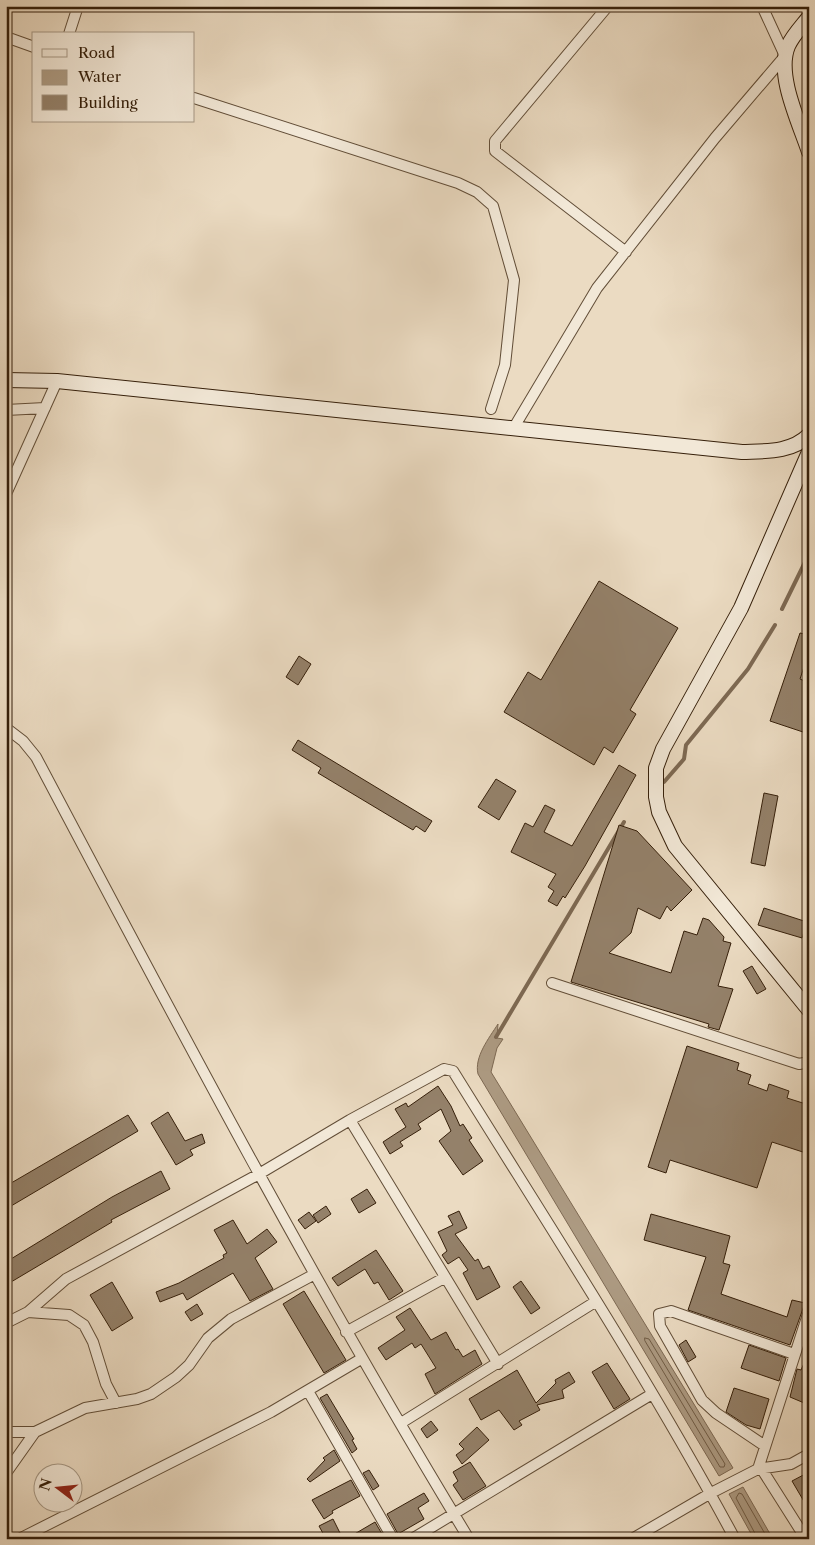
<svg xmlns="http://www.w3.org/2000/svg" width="815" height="1545" font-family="'Libre Caslon Text',serif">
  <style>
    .water { fill: #ad9b83; stroke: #7d6953 }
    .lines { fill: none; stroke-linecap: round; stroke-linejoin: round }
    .shore { stroke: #715d46; stroke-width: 1 }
    .stream { stroke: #7d6953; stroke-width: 4 }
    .building { fill: #94816a; stroke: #351f0a }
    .street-casing { stroke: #624e38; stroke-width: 12 }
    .secondary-casing { stroke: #351f0a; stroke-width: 16 }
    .street { stroke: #f2e8d7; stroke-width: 10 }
    .secondary { stroke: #f2e8d7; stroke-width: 14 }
  </style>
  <rect width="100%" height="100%" fill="#ebdbc2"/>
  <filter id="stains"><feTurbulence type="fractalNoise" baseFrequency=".004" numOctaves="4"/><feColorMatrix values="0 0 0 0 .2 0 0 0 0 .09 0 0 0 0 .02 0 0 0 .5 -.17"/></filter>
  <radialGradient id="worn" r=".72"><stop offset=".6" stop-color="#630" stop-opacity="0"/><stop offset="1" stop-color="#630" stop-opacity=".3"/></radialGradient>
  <!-- water -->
  <path class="water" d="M498 1024 497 1038 503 1039 497 1048 491 1072 733 1468 719 1476 478 1074C474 1057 489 1038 498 1024Z
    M743 1487 773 1539H754L729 1494Z"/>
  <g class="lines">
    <!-- shore -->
    <path class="shore" d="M645 1338 649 1339 725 1464 724 1467H720L645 1341Z
      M758 1539 736 1498 739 1493 742 1494 768 1539"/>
    <!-- stream -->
    <path class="stream" d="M782 609 809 554
      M664 782 684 759 686 745 748 669 775 625
      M496 1037 624 822"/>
  </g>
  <!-- building -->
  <path class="building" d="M599 581 678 628 630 710 636 714 613 753 604 747 594 765 504 712 528 672 541 680Z
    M800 633 809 635V652L800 679 809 683V734L770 721Z
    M299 656 311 664 298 685 286 677Z
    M298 740 432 821 425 832 416 826 413 830 318 773 321 768 292 750Z
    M619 765 636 775 585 866 565 898 563 896 557 906 548 901 554 891 548 887 556 874 511 852 525 823 533 827 545 805 555 810 544 832 572 846Z
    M496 779 516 791 499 820 478 807Z
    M764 793 778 796 765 866 751 863Z
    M619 825 637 831 692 890 671 911 667 906 660 919 638 908 631 933 609 953 671 973 684 931 697 935 703 918 709 920 724 937 723 941 731 943 718 986 733 989 719 1030 708 1027 709 1024 571 982Z
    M764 908 807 922 802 938 758 925Z
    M752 966 766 989 757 994 743 971Z
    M687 1046 739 1063 737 1070 751 1075 748 1084 767 1091 769 1084 789 1091 787 1098 809 1105V1154L772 1142 757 1188 670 1160 666 1173 648 1167Z
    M438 1086 451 1106 460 1126 463 1124 472 1138 469 1140 483 1161 463 1175 439 1141 451 1131 441 1109 418 1124 421 1129 400 1142 403 1146 390 1154 383 1142 406 1127 395 1109 406 1103 408 1107Z
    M168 1112 185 1141 202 1134 205 1143 190 1150 193 1155 176 1165 151 1123Z
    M128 1115 138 1131 6 1209V1186Z
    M161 1171 170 1189 111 1220 112 1222 6 1285V1262L112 1197Z
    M367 1189 376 1203 359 1213 351 1199Z
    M326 1206 331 1214 318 1223 313 1215Z
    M459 1211 467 1228 455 1234 475 1261 478 1259 483 1269 489 1266 500 1287 477 1300 463 1273 468 1270 459 1257 448 1264 442 1255 447 1251 438 1232 453 1225 448 1216Z
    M309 1212 316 1221 305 1229 298 1220Z
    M651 1214 730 1236 723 1263 730 1265 721 1294 787 1317 792 1300 805 1303 790 1345 688 1310 706 1257 644 1240Z
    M233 1220 247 1244 267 1229 277 1242 255 1258 273 1289 250 1301 233 1273 187 1300 183 1293 160 1302 156 1292 179 1283 224 1258 223 1255 227 1253 214 1230Z
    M376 1250 403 1291 389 1300 378 1282 374 1284 365 1269 338 1286 332 1278Z
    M521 1281 540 1308 531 1314 513 1287Z
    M112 1282 133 1318 112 1331 90 1295Z
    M304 1291 346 1360 324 1373 283 1304Z
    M197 1304 203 1314 191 1321 185 1312Z
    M410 1308 431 1340 446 1332 456 1350 458 1349 463 1357 475 1350 482 1364 435 1394 425 1374 436 1368 421 1344 415 1348 412 1343 386 1360 378 1348 405 1330 396 1317Z
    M686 1340 696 1357 688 1362 679 1345Z
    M749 1345 786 1358 779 1381 741 1368Z
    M809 1352V1405L790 1397 797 1369 801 1370Z
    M607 1363 630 1399 614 1409 592 1372Z
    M517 1370 536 1403 556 1383 555 1380 569 1372 575 1382 562 1390 564 1398 537 1405 540 1410 519 1421 522 1425 514 1430 499 1410 481 1420 469 1399Z
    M734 1388 769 1399 760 1429 746 1425 726 1412Z
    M327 1394 354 1439 352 1440 357 1449 352 1453 320 1398Z
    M431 1421 438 1430 427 1438 421 1429Z
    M477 1427 489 1440 462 1464 456 1455 464 1449 459 1444Z
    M334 1450 340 1461 310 1482 307 1479 325 1460 323 1458Z
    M470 1462 486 1486 463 1500 453 1485 458 1481 453 1472Z
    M369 1470 379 1486 373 1490 363 1473Z
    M809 1472V1510L792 1481Z
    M351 1480 360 1496 332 1511 333 1513 324 1519 312 1500Z
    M424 1493 429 1501 418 1508 424 1519 398 1534 387 1514Z
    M333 1519 343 1539H326L319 1526Z
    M375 1522 385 1539H346Z"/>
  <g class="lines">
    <!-- street casing -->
    <g class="street-casing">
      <path id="street" d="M608 6 495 141V151L626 252
        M69 34 78 6
        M6 37 34 47
        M194 98 458 183 477 192 493 206 514 280 505 365 491 409
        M6 410 45 408
        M513 429 597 288 715 138 785 56 762 6
        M6 494 57 381
        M6 728 23 741 36 757C175 1020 314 1284 469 1539
        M552 983 799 1064 809 1062
        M350 1120 498 1364
        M28 1312 69 1315 84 1325 93 1342 106 1384 116 1403
        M6 1323 28 1312 66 1279 259 1174 350 1120 444 1069 453 1071C549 1226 649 1379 735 1539
        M346 1332 444 1278
        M308 1391 393 1539
        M401 1423 595 1302
        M6 1432H35
        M765 1446 716 1413 702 1400 660 1326 659 1314 671 1311 794 1354
        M761 1468 806 1539
        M758 1469 809 1311
        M6 1473 35 1432 85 1408 137 1399 151 1394 176 1377 189 1365 208 1338 231 1319 313 1275
        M19 1539 271 1412 361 1359
        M412 1539 652 1394
        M632 1539 711 1493 758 1469 791 1464 809 1454"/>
    </g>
    <!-- secondary casing -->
    <g class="secondary-casing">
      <path id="secondary" d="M809 17C802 26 793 35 788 46 776 75 799 122 809 152
        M6 380 57 381 742 452C765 451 791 453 809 435
        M809 452 741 608 663 749 656 768V797L659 812 675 846 809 1010"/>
    </g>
    <!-- street -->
    <use href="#street" class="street"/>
    <!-- secondary -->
    <use href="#secondary" class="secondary"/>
  </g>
  <!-- margin -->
  <rect width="815" height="1545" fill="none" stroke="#ebdbc2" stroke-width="25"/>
  <rect x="8" y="8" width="800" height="1530" fill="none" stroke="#351f0a" stroke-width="2.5"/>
  <rect x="12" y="12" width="790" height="1520" fill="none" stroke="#351f0a"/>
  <!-- legend -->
  <rect x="32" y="32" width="162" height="90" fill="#f2e8d7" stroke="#a69885"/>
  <rect x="42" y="49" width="25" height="8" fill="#f2e8d7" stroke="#a69885"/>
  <text x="78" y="58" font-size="15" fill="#351f0a">Road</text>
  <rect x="42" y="70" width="25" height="15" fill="#ad9b83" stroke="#a69885"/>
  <text x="78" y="82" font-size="15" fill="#351f0a">Water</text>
  <rect x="42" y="95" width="25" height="15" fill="#94816a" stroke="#a69885"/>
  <text x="78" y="108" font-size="15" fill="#351f0a">Building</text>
  <!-- north arrow -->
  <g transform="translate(58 1488) rotate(286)"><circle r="24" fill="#f2e8d7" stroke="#a69885"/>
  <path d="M0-4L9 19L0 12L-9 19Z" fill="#8f2418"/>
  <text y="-8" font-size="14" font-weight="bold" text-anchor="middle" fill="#351f0a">N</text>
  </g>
  <rect width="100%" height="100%" filter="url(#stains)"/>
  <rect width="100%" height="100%" fill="url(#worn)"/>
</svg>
